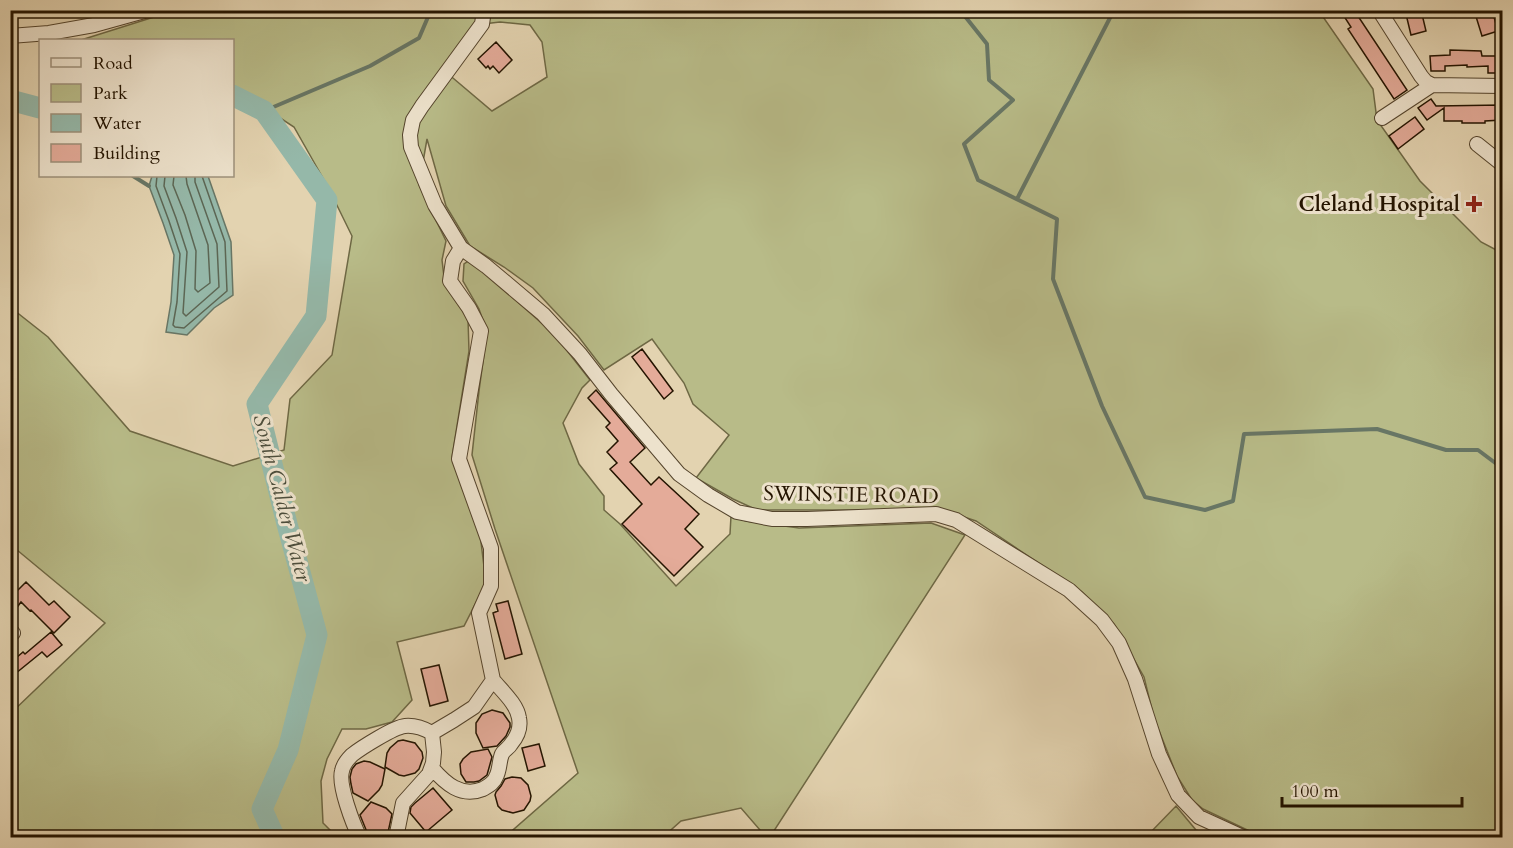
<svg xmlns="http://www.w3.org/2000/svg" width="1513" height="848" font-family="Cardo,serif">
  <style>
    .green { fill: #b8bb88; stroke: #6e6844; stroke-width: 1.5; fill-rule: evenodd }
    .water { fill: #95b8a9; stroke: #687665; stroke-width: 1.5 }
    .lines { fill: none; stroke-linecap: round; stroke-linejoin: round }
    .shore { stroke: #5c6654; stroke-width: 1.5 }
    .stream { stroke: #687665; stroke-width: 4 }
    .river { stroke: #95b8a9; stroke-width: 21 }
    .building { fill: #e4ab99; stroke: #241400; stroke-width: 1.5 }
    .minor-casing { stroke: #54442c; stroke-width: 16 }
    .minor { stroke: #ede2cc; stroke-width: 14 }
    .poi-dot { fill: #8f2418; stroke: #ede2cc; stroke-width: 2 }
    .labels { text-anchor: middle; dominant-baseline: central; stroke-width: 6; stroke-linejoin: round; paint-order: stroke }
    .poi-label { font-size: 21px; font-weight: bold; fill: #241400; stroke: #ede2cc; text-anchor: end }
    .street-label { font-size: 21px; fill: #241400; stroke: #ede2cc }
    .water-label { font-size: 22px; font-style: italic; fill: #4c4d3b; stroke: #ede2cc }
  </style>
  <rect width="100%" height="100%" fill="#e3d3b0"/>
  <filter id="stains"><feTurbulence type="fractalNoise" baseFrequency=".00333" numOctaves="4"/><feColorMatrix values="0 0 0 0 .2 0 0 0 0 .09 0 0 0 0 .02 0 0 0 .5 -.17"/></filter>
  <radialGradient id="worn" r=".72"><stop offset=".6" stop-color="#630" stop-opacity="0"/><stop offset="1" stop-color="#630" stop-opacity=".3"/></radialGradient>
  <!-- green -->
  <path class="green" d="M11 10H72V11L11 18Z
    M173 11H1319L1373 89 1377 120 1420 181 1481 242 1502 253V837H1262L1203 809 1192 800 1177 776 1154 718 1144 677 1114 624 1082 592 976 521 943 510H757L733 499 696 478 729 435 693 404 684 383 652 339 604 370 578 336 533 288 504 267 470 246 446 206 427 139 419 185 446 241 442 260 445 285 468 319 469 351 452 457 480 534 486 583 464 626 397 642 412 700 392 722 366 729H342L327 759 321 781 323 823 337 837H11V713L105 623 11 545 10 307 48 337 130 431 233 466 284 450 290 399 332 355 352 236 328 187 294 127 233 87 232 40H81ZM500 22 530 25 542 42 547 77 492 111 447 73 483 24Z
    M470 260 554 334 590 380 582 388 563 423 579 464 604 496V510L620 524 676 586 730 534 731 516 746 521 799 528 931 523 965 535 770 837H766L741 808 681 821 663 837H505L578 773 495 529 472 455 479 391 487 332 479 309 463 281 464 264Z
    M1176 806 1196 830 1215 837H1149L1147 836Z"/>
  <!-- water -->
  <path class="water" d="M152 176H208L231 242 233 295 214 308 187 335 166 332 171 302 174 255 163 223 149 186Z"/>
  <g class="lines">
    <!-- shore -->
    <path class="shore" d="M157 176 156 186 169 221 180 254 177 302 173 325 175 327 184 328 227 291 225 242 202 176
      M165 176 164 186 176 218 187 252 183 313 186 316 219 287 217 244 195 182V176
      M174 176 173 185 185 215 196 251 195 289 198 292 210 283 208 245 187 184 186 176"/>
    <!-- stream -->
    <path class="stream" d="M960 10 987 44 989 80 1013 100 964 144 978 180 1057 219 1053 279 1102 406 1145 497 1205 510 1233 501 1244 434 1377 429 1446 450H1478L1502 468
      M264 111 370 66 419 38 431 10
      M133 176 149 186
      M1017 199 1114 10"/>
    <!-- river -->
    <path class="river" d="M232 95 264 111 327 200 316 316 257 404 287 524 317 635 288 750 262 809 275 838
      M10 100 40 108"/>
  </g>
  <!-- building -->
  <path class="building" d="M1340 10H1354L1407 90 1394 99 1348 29 1351 27Z
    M1405 10H1421L1426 31 1411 35Z
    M1474 10H1492L1498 31 1482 36Z
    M496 42 512 60 499 73 493 66 490 69 488 66 486 68 478 59Z
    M1450 50 1481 51 1482 56H1503V73H1488V66L1467 67V65L1445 66V71H1431L1430 56 1450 55Z
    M1431 99 1436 106 1502 105V120L1485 121V123H1462V121H1444V108L1427 120 1418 108Z
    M1415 117 1424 129 1398 149 1389 136Z
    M642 349 673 391 664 399 632 357Z
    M596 390 645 448 630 462 651 485 659 477 699 514 685 529 703 547 674 576 622 524 642 504 610 469 617 463 607 452 618 441 606 427 610 423 588 398Z
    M10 582 18 590 26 582 49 605 54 601 70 617 54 633 31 610 30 611 21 602 18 606 10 598Z
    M508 601 522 654 505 659 493 613 498 611 496 604Z
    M51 632 62 645 47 657 42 652 10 678V651L16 658 23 652 25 654Z
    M439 665 448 701 430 706 421 669Z
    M492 710 503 713 510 723V727L506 736 497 746 483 748 476 733V723L482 714Z
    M403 740 415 743 422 752 423 758 419 769 415 773 404 776 399 775 385 767 387 753 390 748 398 741Z
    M539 744 545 766 528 771 522 748Z
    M488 749 492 757 487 775 479 781 474 782H466L461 774 460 764 463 759 471 752Z
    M364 761 370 762 385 769 382 785 379 790 368 801 353 793 351 784 350 777 352 769 356 764Z
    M512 777 521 778 528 785 531 796 530 801 524 810 513 813 502 810 498 806 495 795 496 792 501 786 505 779Z
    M433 788 452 810 426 832 410 813 411 807 415 803Z
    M371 802 386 808 392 814 387 837H369L360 815Z"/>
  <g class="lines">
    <!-- minor casing -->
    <g class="minor-casing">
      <path id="minor" d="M484 10 482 24 422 106 413 120 410 135 411 147 435 205 461 248 486 266 543 314 580 354 611 394 679 474 708 495 737 512 772 519H807L936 514 956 520 1069 590 1102 620 1119 643 1135 679 1159 754 1178 795 1199 817 1245 838
        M1379 10 1421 76 1426 82 1432 85
        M10 36 49 33 94 25 148 10
        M1382 118 1432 85 1502 86
        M1477 144 1502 164
        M10 632 13 633
        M432 733 454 720 474 707 493 680 479 613 491 586V548L459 459 481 331 469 308 450 281 453 261 461 248
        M432 768C445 783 461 798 483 789 488 786 494 783 496 777 500 770 499 761 502 754 504 750 509 748 511 744 517 737 521 728 519 718 517 704 502 691 493 680
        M360 838C353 824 338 785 342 771 343 765 348 759 352 755 361 748 394 727 405 726 415 725 423 728 432 733
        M396 838 403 803 429 774 433 763 434 752 432 733"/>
    </g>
    <!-- minor -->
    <use href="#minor" class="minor"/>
  </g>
  <!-- markers -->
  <path class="poi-dot" d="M1471 195h6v6h6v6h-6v6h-6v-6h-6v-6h6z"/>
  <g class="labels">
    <!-- poi labels -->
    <g class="poi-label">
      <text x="1460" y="204">Cleland Hospital</text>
    </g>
    <!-- street labels -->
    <g class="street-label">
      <text transform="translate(851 495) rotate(1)">SWINSTIE ROAD</text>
    </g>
    <!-- water labels -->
    <g class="water-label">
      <text transform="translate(282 498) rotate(75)">South Calder Water</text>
    </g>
  </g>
  <!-- margin -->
  <rect width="1513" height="848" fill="none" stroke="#e3d3b0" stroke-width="36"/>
  <rect x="12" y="12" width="1489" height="824" fill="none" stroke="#241400" stroke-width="3"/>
  <rect x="18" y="18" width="1477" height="812" fill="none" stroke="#241400" stroke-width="1.5"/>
  <!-- legend -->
  <rect x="39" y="39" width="195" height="138" fill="#ede2cc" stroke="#9d907a" stroke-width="1.5"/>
  <rect x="51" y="58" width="30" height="9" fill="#ede2cc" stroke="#9d907a" stroke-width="1.5"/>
  <text x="93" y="69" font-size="18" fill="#241400">Road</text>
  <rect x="51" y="84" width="30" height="18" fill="#b8bb88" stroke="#9d907a" stroke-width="1.5"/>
  <text x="93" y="99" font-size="18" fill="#241400">Park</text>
  <rect x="51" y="114" width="30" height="18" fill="#95b8a9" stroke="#9d907a" stroke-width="1.5"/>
  <text x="93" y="129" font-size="18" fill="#241400">Water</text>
  <rect x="51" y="144" width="30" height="18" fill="#e4ab99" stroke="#9d907a" stroke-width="1.5"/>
  <text x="93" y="159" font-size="18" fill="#241400">Building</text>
  <!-- scale -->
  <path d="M1282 797v9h180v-9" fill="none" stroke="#241400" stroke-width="3"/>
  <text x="1291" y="797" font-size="18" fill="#241400" stroke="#ede2cc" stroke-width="4.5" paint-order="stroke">100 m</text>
  <rect width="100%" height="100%" filter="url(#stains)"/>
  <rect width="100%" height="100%" fill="url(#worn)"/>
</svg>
